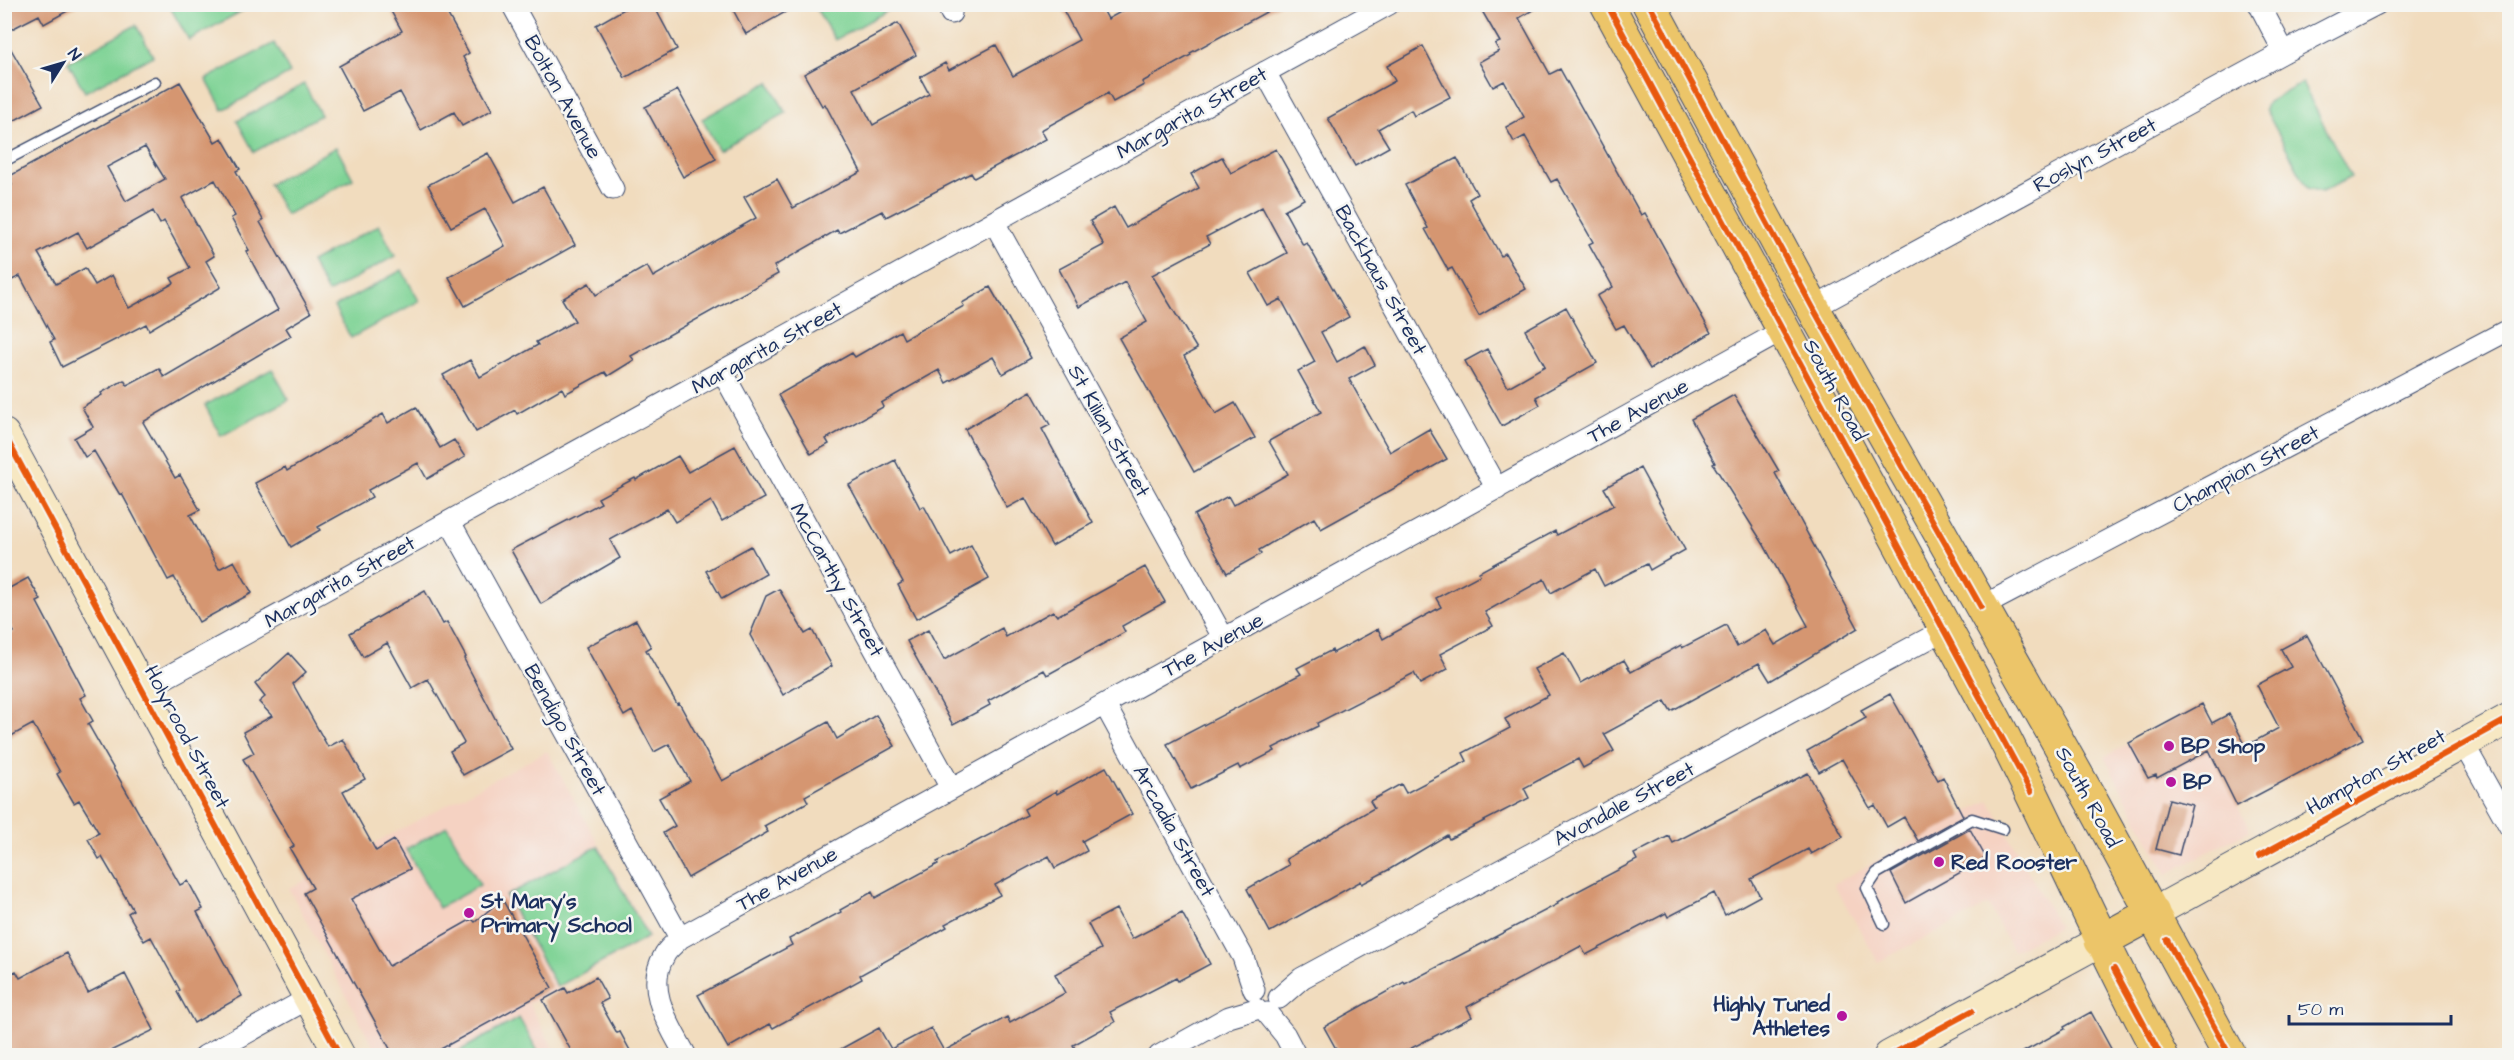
<svg xmlns="http://www.w3.org/2000/svg" width="2514" height="1060" font-family="'Architects Daughter',sans-serif">
  <style>
    .built { fill: #f5d2c2 }
    .green { fill: #7fd395; stroke: #4d817a; stroke-width: 1.5 }
    .building { fill: #d59671; fill-rule: evenodd }
    .lines { fill: none; stroke-linecap: round; stroke-linejoin: round }
    .lane-casing { stroke: #3b496c; stroke-width: 13 }
    .street-casing { stroke: #3b496c; stroke-width: 23 }
    .secondary-casing { stroke: #3b496c; stroke-width: 32 }
    .primary-casing { stroke: #3b496c; stroke-width: 35 }
    .lane { stroke: #fff; stroke-width: 10 }
    .street { stroke: #fff; stroke-width: 21 }
    .secondary { stroke: #f7e8c3; stroke-width: 30 }
    .primary { stroke: #ecc569; stroke-width: 33 }
    .cycleway-casing { stroke: #f6f6f2; stroke-width: 10 }
    .cycleway { stroke: #e8590c; stroke-width: 6 }
    .poi-dot { fill: #b5179e; stroke: #f6f6f2; stroke-width: 2 }
    .labels { text-anchor: middle; dominant-baseline: central; stroke-width: 5; stroke-linejoin: round; paint-order: stroke }
    .street-label { font-size: 21px; fill: #1b2f5e; stroke: #f6f6f2 }
    .poi-label { font-size: 21px; font-weight: bold; fill: #1b2f5e; stroke: #f6f6f2; text-anchor: start }
  </style>
  <rect width="100%" height="100%" fill="#f6f6f2"/>
  <filter id="ink" filterUnits="userSpaceOnUse"><feTurbulence type="fractalNoise" baseFrequency=".0167" numOctaves="2"/><feDisplacementMap in="SourceGraphic" scale="12" xChannelSelector="R" yChannelSelector="G"/><feConvolveMatrix kernelMatrix="1 2 1 2 8 2 1 2 1" color-interpolation-filters="sRGB"/></filter>
  <filter id="wash" filterUnits="userSpaceOnUse"><feTurbulence type="fractalNoise" baseFrequency=".008" numOctaves="4" result="noise"/><feDisplacementMap in="SourceGraphic" scale="24" xChannelSelector="R" yChannelSelector="G"/><feGaussianBlur stdDeviation="1.35" result="paint"/><feColorMatrix in="noise" values="0 0 0 0 0 0 0 0 0 0 0 0 0 0 0 0 0 1.4 0 .05"/><feComposite in="paint" operator="in"/></filter>
  <g filter="url(#wash)">
    <rect width="100%" height="100%" fill="#f1dcbe"/>
    <!-- built -->
    <path class="built" d="M2188 711 2250 830 2167 874 2104 757Z
      M547 751 650 936 648 939 529 1004 557 1055H378L289 889Z
      M1989 800 2059 927 2013 951 1988 905 1878 962 1834 884Z"/>
    <!-- green -->
    <path class="green" d="M174 5V4L253 5 189 40 170 7Z
      M827 5V4L898 5 835 40 817 10Z
      M136 25 153 56 85 92 68 62Z
      M274 43 290 73 223 110 206 79Z
      M769 82 786 113 719 150 702 119Z
      M2302 83 2351 177 2322 192 2308 188 2265 109 2268 102Z
      M304 84 321 115 254 152 237 121Z
      M336 147 353 179 286 215 269 184Z
      M379 225 395 256 328 293 311 262Z
      M402 270 419 301 351 338 334 307Z
      M272 369 289 400 221 436 205 405Z
      M447 826 480 885 439 908 406 849Z
      M598 846 648 937 557 987 506 896Z
      M519 1018 540 1055H452Z"/>
    <g id="blocks">
      <!-- building -->
      <path class="building" d="M4 4H80L44 24 39 15 4 33Z
        M387 4H442L469 53 463 57 492 110 462 126 454 112 421 130 400 92 363 111 339 66 402 31Z
        M633 4H653L677 49 625 78 596 25Z
        M730 4H800L746 34Z
        M1060 4H1100L1108 19 1135 4H1281L1190 53 1191 55 1142 82 1144 85 1113 102 1108 93 1041 130 1046 139 974 178 971 173 886 217 882 211 839 233 837 230 774 266 778 274 631 356 634 360 608 376 605 372 565 394 562 388 517 414 515 410 476 432 443 375 470 360 480 377 538 345 536 342 575 321 562 299 589 283 596 295 647 266 653 277 756 218 744 197 777 179 793 208 861 172 825 104 822 106 804 74 898 23 916 55 854 89 873 125 929 94 920 77 945 63 949 70 996 45 1013 76 1079 40Z
        M1478 4H1543L1519 18 1550 74 1560 69 1641 215 1645 213 1711 333 1650 369 1624 325 1616 329 1597 296 1613 287 1589 244 1593 242 1557 179 1551 182 1525 136 1514 142 1506 127 1524 117 1504 81 1493 87 1479 62 1499 51 1495 44 1500 42Z
        M4 37 43 105 4 126Z
        M1423 46 1450 97 1414 116 1411 110 1378 129 1389 147 1355 166 1328 118 1395 81 1387 66Z
        M180 82 215 142 222 138 240 169 236 171 263 220 260 222 311 313 286 328 291 336 143 422 175 478 180 475 200 510 190 515 219 569 234 561 252 593 199 622 174 577 168 580 122 494 120 495 94 451 85 457 74 438 93 427 82 407 102 395 101 393 124 380 127 385 159 368 164 377 278 310 246 251 249 250 231 218 235 216 215 180 182 198 214 256 206 261 221 287 149 330 146 324 62 367 50 342 54 340 20 276 4 284V189L12 185 8 177ZM145 147 165 179 126 201 107 167ZM153 211 160 224 164 221 190 268 171 278 174 283 129 308 112 275 95 285 85 268 56 284 38 253 78 232 87 248Z
        M678 90 716 159 683 177 645 107Z
        M1276 149 1304 199 1284 210 1303 245 1307 243 1349 317 1321 332 1337 362 1365 346 1375 365 1349 379 1390 452 1429 429 1447 459 1321 529 1314 518 1259 550 1261 554 1227 573 1194 515 1228 496 1233 505 1288 474 1269 441 1321 412 1298 371 1315 362 1281 299 1268 306 1250 273 1287 253 1262 207 1206 237 1210 244 1152 275 1197 349 1184 356 1216 414 1235 403 1255 438 1194 472 1119 338 1147 322 1125 282 1079 307 1059 269 1104 245 1090 221 1114 207 1126 228 1199 188 1191 174 1222 157 1231 173Z
        M488 153 515 202 543 187 575 245 465 306 449 277 505 246 485 209 451 227 428 185Z
        M1457 158 1477 194 1469 199 1501 256 1505 253 1526 289 1479 316 1452 268 1448 270 1425 229 1428 228 1405 185Z
        M990 287 1031 358 1003 374 993 357 946 383 939 370 881 403 883 407 826 439 829 444 811 454 778 395 852 353 855 357 900 331 904 339 964 306 962 303Z
        M1566 307 1597 363 1536 397 1540 405 1502 426 1465 361 1487 349 1508 387 1545 366 1525 330Z
        M1031 391 1050 425 1042 429 1093 523 1052 546 1025 498 1007 508 965 429Z
        M1734 395 1779 471 1775 473 1858 628 1770 681 1759 663 1671 711 1665 701 1604 734 1614 751 1583 768 1578 759 1524 788 1529 798 1449 839 1447 835 1390 869 1362 884 1361 881 1270 932 1247 889 1289 865 1286 859 1374 808 1370 801 1401 784 1406 793 1467 761 1463 753 1510 728 1505 719 1549 695 1534 669 1564 653 1581 683 1624 660 1631 672 1681 645 1682 648 1726 625 1737 647 1766 630 1775 645 1808 626 1764 545 1713 464 1715 463 1691 419Z
        M416 407 440 448 454 440 465 457 427 479 418 463 368 490 372 497 318 527 320 530 291 547 255 483 285 467 287 471 383 414 388 423Z
        M735 446 764 498 722 521 711 501 675 522 667 509 610 540 620 558 541 604 511 550 601 503 598 498 635 478 636 480 678 456 688 472Z
        M895 460 920 508 924 506 951 556 971 545 989 579 916 619 898 585 903 582 849 485Z
        M1640 468 1685 550 1650 570 1647 564 1604 586 1595 569 1551 593 1544 579 1485 612 1493 626 1440 654 1448 669 1420 684 1414 673 1317 723 1318 726 1273 748 1275 751 1240 769 1238 765 1191 789 1167 744 1301 674 1297 668 1332 650 1333 653 1378 629 1383 639 1441 607 1436 598 1480 575 1479 572 1555 531 1557 535 1614 505 1604 488Z
        M751 546 766 574 722 599 706 571Z
        M1145 567 1165 602 1122 626 1125 632 1047 675 1044 670 988 701 990 705 953 725 907 641 928 630 944 660 1002 628 1006 637 1053 611 1057 616Z
        M28 578 41 600 37 602 86 695 80 698 93 721 88 724 180 885 188 881 203 909 197 912 242 996 194 1023 177 992 180 990 151 937 144 941 128 913 133 910 102 857 99 859 88 839 99 833 79 800 74 803 57 774 60 772 33 724 4 740V637L14 632 4 615V591Z
        M779 589 805 634 812 630 832 666 783 695 750 635 766 596Z
        M425 591 443 624 447 622 466 657 464 659 511 749 463 775 450 751 464 743 428 679 412 688 387 643 363 657 350 633Z
        M636 620 651 647 646 650 677 704 679 703 722 781 828 722 837 739 876 715 895 746 805 796 808 802 764 826 768 832 688 878 663 833 675 826 659 798 690 781 669 744 654 752 632 711 624 716 586 647Z
        M2307 635 2363 739 2237 806 2209 750 2157 778 2156 775 2148 778 2129 743 2202 704 2212 723 2229 714 2246 746 2279 728 2257 685 2291 667 2281 649Z
        M289 653 306 672 293 684 328 747 343 739 365 779 343 791 376 851 394 840 410 869 351 899 389 966 472 919 475 922 502 899 552 988 428 1056H394L304 893 313 888 290 849 294 846 243 759 254 753 243 732 272 716 259 702 265 697 255 684Z
        M1890 694 1938 780 1943 777 1963 816 1918 841 1904 817 1887 827 1875 805 1870 808 1842 759 1819 772 1807 751 1866 718 1861 710Z
        M1106 767 1132 814 1082 841 1087 851 1055 868 1049 856 995 885 1000 895 945 924 947 927 860 975 862 979 773 1028 770 1024 728 1048 698 995 792 945 789 939 841 912 840 910 872 892 875 898 938 864 937 862 1027 815 1024 809 1056 791 1057 794Z
        M1808 773 1843 837 1811 854 1808 849 1751 879 1760 896 1725 915 1714 893 1668 917 1666 913 1586 955 1581 946 1467 1007 1472 1017 1396 1056H1340L1324 1027 1404 982 1405 984 1558 904 1557 902 1637 860 1634 854 1669 836 1673 843Z
        M2169 799 2192 805 2179 855 2156 849Z
        M1970 829 1986 858 1906 903 1891 873Z
        M1116 909 1132 939 1182 913 1210 964 1178 981 1176 978 1110 1012 1115 1022 1073 1045 1076 1050 1066 1056H828L879 1028 891 1049 931 1028 944 1051 1007 1017 1010 1023 1065 993 1055 974 1101 949 1088 924Z
        M67 953 88 993 125 974 154 1030 100 1056H4V977L16 971 20 978Z
        M596 977 608 999 600 1003 617 1033 620 1032 633 1056H574L543 1000 565 988 568 993Z
        M2091 1012 2115 1056H2016L2065 1029 2064 1027Z"/>
    </g>
  </g>
  <g filter="url(#ink)">
    <use href="#blocks" fill-opacity="0" stroke="#3b496c" stroke-width="1.5"/>
    <g class="lines">
      <!-- lane casing -->
      <g class="lane-casing">
        <path id="lane" d="M4 161 155 82
          M1884 924 1867 888 1877 873 1972 819 2003 829"/>
      </g>
      <!-- street casing -->
      <g class="street-casing">
        <path id="street" d="M512 4 613 189
          M947 4 951 13
          M2259 4 2284 52
          M1265 72 1497 489
          M994 222 1224 639
          M1813 308 2284 52 2377 4
          M723 373 951 788
          M450 522 680 938
          M1981 607 2510 329
          M143 690 1389 4
          M1105 705 1243 957 1254 990
          M2463 743 2510 827
          M1279 998 1302 978 1946 629
          M1267 1013 1285 1035 1296 1056
          M205 1056 309 998
          M686 1056C670 1026 644 989 664 956 667 949 675 944 680 938L1784 330
          M1159 1056 1229 1017 1256 1009"/>
      </g>
      <!-- secondary casing -->
      <g class="secondary-casing">
        <path id="secondary" d="M4 434 340 1056
          M2153 913 2510 718
          M1889 1056 2101 941"/>
      </g>
      <!-- primary casing -->
      <g class="primary-casing">
        <path id="primary" d="M1607 4 1995 720C2053 831 2101 946 2161 1056
          M1649 4 1813 308 2092 802 2230 1056
          M2101 941 2153 913"/>
      </g>
      <!-- lane -->
      <use href="#lane" class="lane"/>
      <!-- street -->
      <use href="#street" class="street"/>
      <!-- secondary -->
      <use href="#secondary" class="secondary"/>
      <!-- primary -->
      <use href="#primary" class="primary"/>
      <!-- cycleway casing -->
      <g class="cycleway-casing">
        <path id="cycleway" d="M1607 4 2031 792
          M1649 4 1813 308 1981 607
          M4 434 340 1056
          M2259 856 2510 718
          M2167 940 2230 1056
          M2114 969 2161 1056
          M1889 1056 1972 1011"/>
      </g>
      <!-- cycleway -->
      <use href="#cycleway" class="cycleway"/>
    </g>
  </g>
  <!-- markers -->
  <g class="poi-dot">
    <circle cx="2169" cy="746" r="6"/>
    <circle cx="2171" cy="782" r="6"/>
    <circle cx="1939" cy="862" r="6"/>
    <circle cx="469" cy="913" r="6"/>
    <circle cx="1842" cy="1016" r="6"/>
  </g>
  <g class="labels">
    <!-- street labels -->
    <g class="street-label">
      <text transform="translate(563 97) rotate(61)">Bolton Avenue</text>
      <text transform="translate(1192 113) rotate(-29)">Margarita Street</text>
      <text transform="translate(2095 155) rotate(-28)">Roslyn Street</text>
      <text transform="translate(1381 280) rotate(61)">Backhaus Street</text>
      <text transform="translate(767 348) rotate(-29)">Margarita Street</text>
      <text transform="translate(1835 390) rotate(62)">South Road</text>
      <text transform="translate(1638 411) rotate(-29)">The Avenue</text>
      <text transform="translate(1109 431) rotate(61)">St Kilian Street</text>
      <text transform="translate(2246 469) rotate(-28)">Champion Street</text>
      <text transform="translate(837 580) rotate(61)">McCarthy Street</text>
      <text transform="translate(340 582) rotate(-29)">Margarita Street</text>
      <text transform="translate(1213 645) rotate(-29)">The Avenue</text>
      <text transform="translate(565 730) rotate(61)">Bendigo Street</text>
      <text transform="translate(187 737) rotate(62)">Holyrood Street</text>
      <text transform="translate(2376 772) rotate(-29)">Hampton Street</text>
      <text transform="translate(2088 797) rotate(61)">South Road</text>
      <text transform="translate(1624 804) rotate(-28)">Avondale Street</text>
      <text transform="translate(1174 831) rotate(61)">Arcadia Street</text>
      <text transform="translate(787 879) rotate(-29)">The Avenue</text>
    </g>
    <!-- poi labels -->
    <g class="poi-label">
      <text x="2181" y="746">BP Shop</text>
      <text x="2183" y="782">BP</text>
      <text x="1951" y="862">Red Rooster</text>
      <text x="481" y="901">St Mary's<tspan x="481" dy="24">Primary School</tspan></text>
      <text x="1830" y="1004" text-anchor="end">Highly Tuned<tspan x="1830" dy="24">Athletes</tspan></text>
    </g>
  </g>
  <!-- margin -->
  <rect width="2514" height="1060" fill="none" stroke="#f6f6f2" stroke-width="24"/>
  <!-- north arrow -->
  <g transform="translate(63 63) rotate(53)" stroke="#f6f6f2" stroke-width="4.5" paint-order="stroke">
  <path d="M0-4.5L10 22L0 15L-10 22Z" fill="#1b2f5e"/>
  <text y="-9" font-size="16" font-weight="bold" text-anchor="middle" fill="#1b2f5e">N</text>
  </g>
  <!-- scale -->
  <path d="M2289 1015v9h162v-9" fill="none" stroke="#1b2f5e" stroke-width="3"/>
  <text x="2298" y="1015" font-size="18" fill="#1b2f5e" stroke="#f6f6f2" stroke-width="4.5" paint-order="stroke">50 m</text>
</svg>
